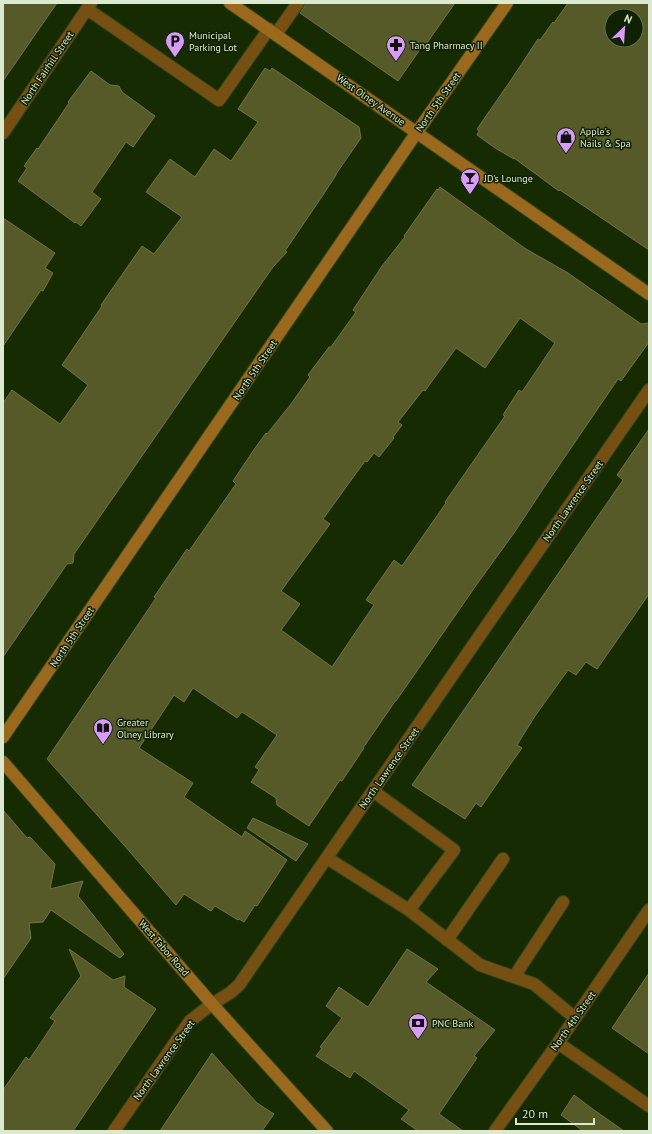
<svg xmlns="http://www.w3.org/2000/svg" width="652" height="1134" font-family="'PT Sans',sans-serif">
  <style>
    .building { fill: #565928; stroke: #707442; fill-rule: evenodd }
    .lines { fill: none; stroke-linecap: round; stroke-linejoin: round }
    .lane-casing { stroke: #32461e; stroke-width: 14 }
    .street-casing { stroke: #32461e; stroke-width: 14 }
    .secondary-casing { stroke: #32461e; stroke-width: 14 }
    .lane { stroke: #764f13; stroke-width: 12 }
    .street { stroke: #764f13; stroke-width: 12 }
    .secondary { stroke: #9b691e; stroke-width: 12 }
    .labels { text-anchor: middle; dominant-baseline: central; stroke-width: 3; stroke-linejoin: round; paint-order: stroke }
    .poi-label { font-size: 10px; fill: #dbe9d1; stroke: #102002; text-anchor: start }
    .street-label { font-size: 10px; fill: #dbe9d1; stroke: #102002 }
  </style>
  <rect width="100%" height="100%" fill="#162b01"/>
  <!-- building -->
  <path class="building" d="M3 3H57L3 81Z
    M305 3H455L422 50 421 48 398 81 300 13 304 7Z
    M568 3H649V250L560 190 559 191 514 158V159L495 148 477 135 479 131 477 129 511 80 538 39 540 40 553 22 554 23ZM612 16H636V40H612Z
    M265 68 270 71 272 68 359 127 361 138 336 174V175L323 195 285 251 287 252 273 267 250 300 74 554 73 563 67 564 3 657V403L12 390 60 424 88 385 62 365 102 306 101 305 142 246 154 254 182 217 146 192 170 159 195 177 214 149 231 161 258 122 238 109Z
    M91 71 110 85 119 86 122 92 155 116 133 147 126 142 92 192 101 199 81 226 76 222 75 223 18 181 27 168 24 166 37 148 38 149 69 103 68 102Z
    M440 187 526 249 568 273 641 324 649 323V342L621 381 618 379 545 486 514 533 477 584 396 701V700L363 748H364L342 781 340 780 309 826 277 805 276 798 251 782 259 770 255 767 277 735 242 712 237 718 193 688 184 702 174 695 139 748 193 783 184 797 242 837 245 831 287 860 257 906 255 905 244 922 239 919 238 920 215 906 211 911 184 894 176 905 123 844 47 759 156 598 154 597 187 549 189 551 236 484 233 481 253 451 266 433 267 434 291 404 310 377 308 375 329 347H331L356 312 353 310 382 266 405 237 404 236 437 189 438 190ZM520 318 555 343 522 392 519 390 503 415 505 416 445 502 446 503 402 566 394 560 366 600 374 605 332 667 281 630 300 604 281 591 330 524 323 519 365 461 367 462 374 453 379 457 394 438 393 437 402 425 398 422 423 390 425 391 456 348 485 368Z
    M3 218 55 253 45 268 53 273 43 291 41 290 3 346Z
    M649 429V594L597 669 586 662 576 675 568 670 535 716 517 745 522 748 507 769 481 807 476 803 465 819 412 785 623 480 617 475Z
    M3 810 27 838 30 837 55 864 50 889 83 881 78 896 124 954 120 958 51 910 43 922 29 923 31 938 3 979Z
    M253 818 308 844 296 861 247 828Z
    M69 949 113 980 125 976 124 987 156 1009 73 1131H3V1090L26 1057 29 1060 44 1038 55 1021 50 1018 81 976Z
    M407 949 438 969 426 982 495 1030 474 1056 477 1058 439 1114 463 1131H418L401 1119 409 1110 354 1071 350 1078 316 1056 322 1048 320 1047 342 1018 326 1006 339 987 368 1007Z
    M649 973V1054L612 1028Z
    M212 1053 257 1103 274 1114 262 1131H160Z
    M574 1095 594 1110 624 1131H583L561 1115Z"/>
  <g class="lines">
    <!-- lane casing -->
    <g class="lane-casing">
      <path id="lane" d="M87 9 219 100 269 29
        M276 34 298 3
        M327 858 409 910 454 850 373 791
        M409 910 480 965 534 984 575 1018
        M447 940 503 859
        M514 977 563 902"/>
    </g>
    <!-- street casing -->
    <g class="street-casing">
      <path id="street" d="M3 133 91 3
        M558 1043 649 1106
        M114 1131 190 1021 212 1004 230 993 239 985 649 390
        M495 1131 558 1043 649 910"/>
    </g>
    <!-- secondary casing -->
    <g class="secondary-casing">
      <path id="secondary" d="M230 3 649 294
        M3 737 417 132 507 3
        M3 762 212 1004 327 1131"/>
    </g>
    <!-- lane -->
    <use href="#lane" class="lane"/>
    <!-- street -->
    <use href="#street" class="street"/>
    <!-- secondary -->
    <use href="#secondary" class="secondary"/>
  </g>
  <!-- icons -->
  <defs>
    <g id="parking-pin" transform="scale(1)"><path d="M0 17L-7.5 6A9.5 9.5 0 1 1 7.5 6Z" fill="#d79bf9" stroke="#102002"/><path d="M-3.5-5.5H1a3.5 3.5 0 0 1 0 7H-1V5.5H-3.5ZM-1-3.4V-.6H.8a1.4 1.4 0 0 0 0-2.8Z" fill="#111"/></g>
    <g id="pharmacy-pin" transform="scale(1)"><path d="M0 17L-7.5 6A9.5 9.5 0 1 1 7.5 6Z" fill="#d79bf9" stroke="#102002"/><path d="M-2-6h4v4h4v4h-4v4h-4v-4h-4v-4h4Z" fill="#111"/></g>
    <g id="shop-pin" transform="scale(1)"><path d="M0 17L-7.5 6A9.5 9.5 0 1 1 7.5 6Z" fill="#d79bf9" stroke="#102002"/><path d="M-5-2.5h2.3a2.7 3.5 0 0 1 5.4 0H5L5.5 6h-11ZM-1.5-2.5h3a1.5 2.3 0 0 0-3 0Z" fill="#111"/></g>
    <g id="bar-pin" transform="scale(1)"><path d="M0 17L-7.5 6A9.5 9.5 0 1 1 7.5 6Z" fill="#d79bf9" stroke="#102002"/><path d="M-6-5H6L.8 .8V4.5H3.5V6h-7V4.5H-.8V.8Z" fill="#111"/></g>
    <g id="library-pin" transform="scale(1)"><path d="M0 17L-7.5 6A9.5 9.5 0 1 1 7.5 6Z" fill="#d79bf9" stroke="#102002"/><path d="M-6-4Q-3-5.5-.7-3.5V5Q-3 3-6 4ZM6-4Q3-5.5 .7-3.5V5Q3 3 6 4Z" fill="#111"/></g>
    <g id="bank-pin" transform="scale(1)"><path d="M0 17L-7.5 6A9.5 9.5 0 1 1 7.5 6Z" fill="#d79bf9" stroke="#102002"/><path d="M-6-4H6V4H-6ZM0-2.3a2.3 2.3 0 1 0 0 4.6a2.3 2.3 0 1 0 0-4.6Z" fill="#111"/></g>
  </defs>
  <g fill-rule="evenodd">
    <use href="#parking-pin" x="175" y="41"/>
    <use href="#pharmacy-pin" x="396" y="45"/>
    <use href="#shop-pin" x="566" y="137"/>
    <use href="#bar-pin" x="470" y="178"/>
    <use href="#library-pin" x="103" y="728"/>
    <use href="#bank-pin" x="418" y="1023"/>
  </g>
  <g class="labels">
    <!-- poi labels -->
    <g class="poi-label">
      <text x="189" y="35">Municipal<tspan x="189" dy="12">Parking Lot</tspan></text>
      <text x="410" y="45">Tang Pharmacy II</text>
      <text x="580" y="131">Apple's<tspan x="580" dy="12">Nails &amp; Spa</tspan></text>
      <text x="484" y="178">JD's Lounge</text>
      <text x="117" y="722">Greater<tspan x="117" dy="12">Olney Library</tspan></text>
      <text x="432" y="1023">PNC Bank</text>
    </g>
    <!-- street labels -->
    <g class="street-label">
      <text transform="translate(47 68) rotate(-56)">North Fairhill Street</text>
      <text transform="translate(371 100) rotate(35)">West Olney Avenue</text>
      <text transform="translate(438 102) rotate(-55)">North 5th Street</text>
      <text transform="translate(255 370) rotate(-56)">North 5th Street</text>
      <text transform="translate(573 501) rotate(-55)">North Lawrence Street</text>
      <text transform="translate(72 637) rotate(-56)">North 5th Street</text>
      <text transform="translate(389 768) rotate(-55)">North Lawrence Street</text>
      <text transform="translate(164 948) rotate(49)">West Tabor Road</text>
      <text transform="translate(573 1021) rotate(-55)">North 4th Street</text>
      <text transform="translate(164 1060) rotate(-54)">North Lawrence Street</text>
    </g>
  </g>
  <!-- border -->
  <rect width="652" height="1134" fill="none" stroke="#dbe9d1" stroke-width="8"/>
  <!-- north arrow -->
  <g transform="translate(624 28) rotate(25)"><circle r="19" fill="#102002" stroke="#617055"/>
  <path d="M0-3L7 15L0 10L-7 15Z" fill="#d79bf9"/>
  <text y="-6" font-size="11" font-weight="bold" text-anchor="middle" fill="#dbe9d1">N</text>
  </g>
  <!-- scale -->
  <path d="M516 1118v6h78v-6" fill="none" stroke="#dbe9d1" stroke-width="2"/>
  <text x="522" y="1118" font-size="12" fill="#dbe9d1" stroke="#102002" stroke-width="3" paint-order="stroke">20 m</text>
</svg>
